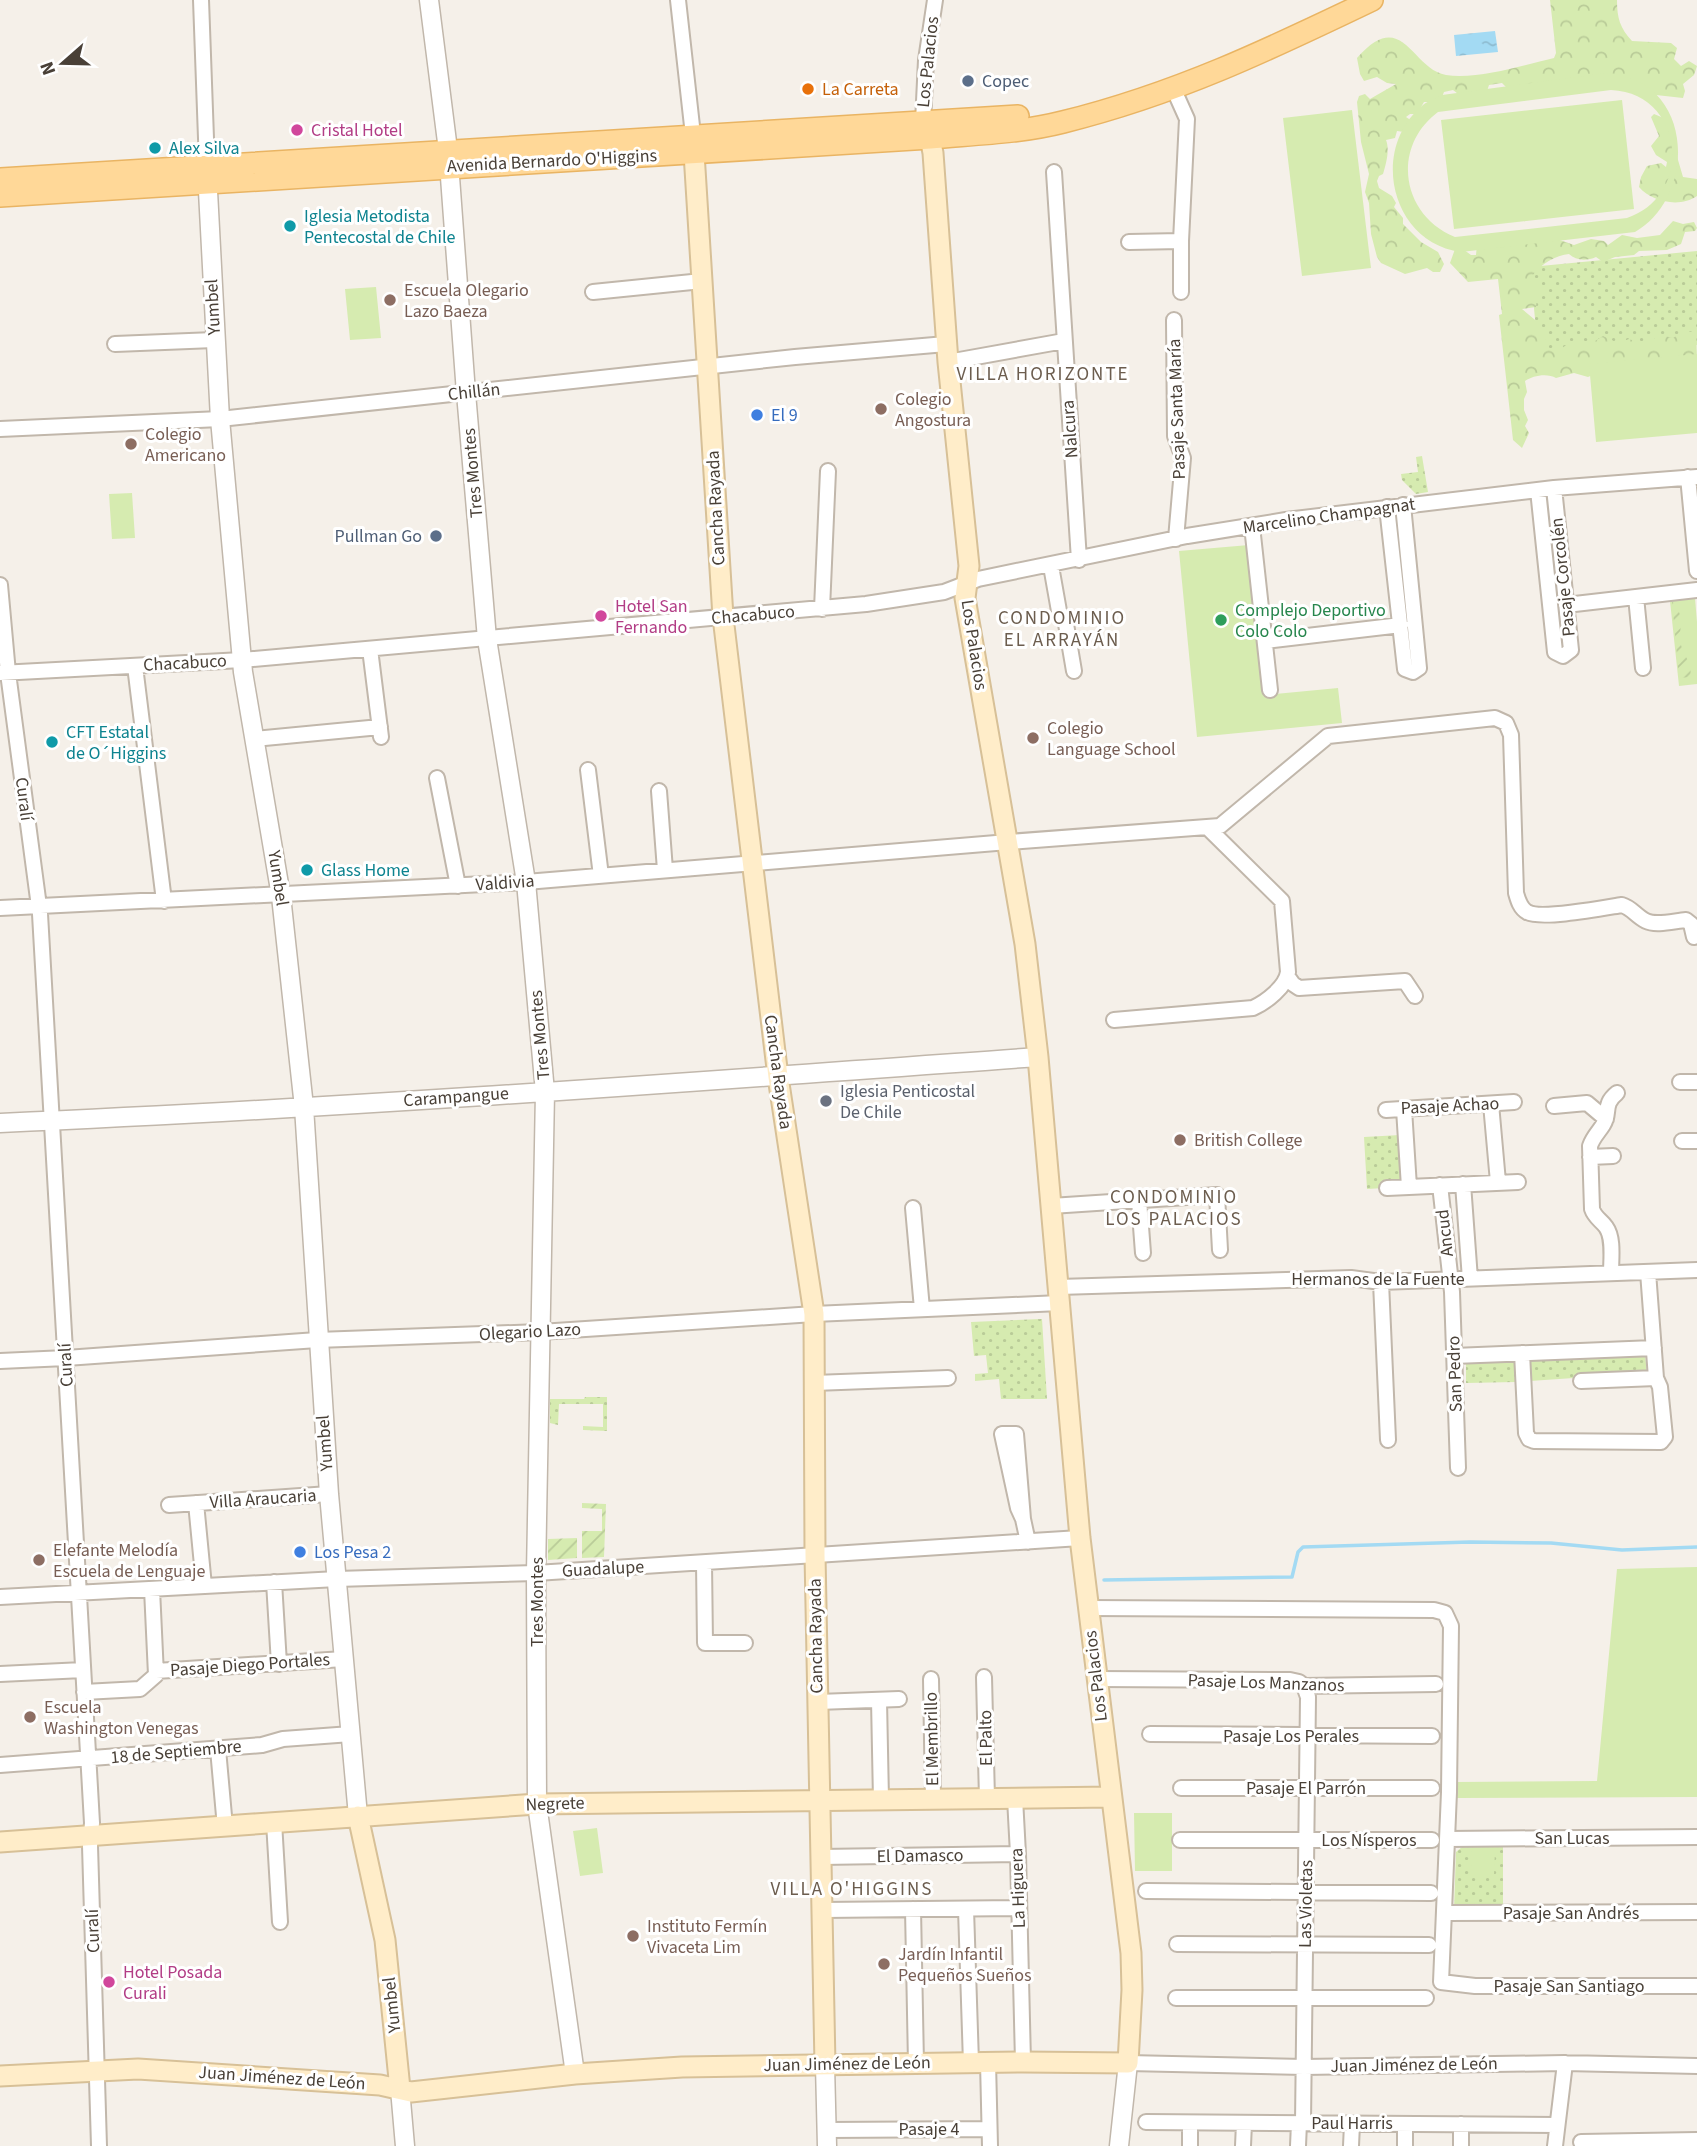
<svg xmlns="http://www.w3.org/2000/svg" width="1697" height="2146" font-family="'Source Sans 3',sans-serif">
  <style>
    .grass { fill: url(#grass-dots) }
    .forest { fill: url(#forest-crowns) }
    .park { fill: #d6ebb0; fill-rule: evenodd }
    .garden { fill: url(#garden-furrows) }
    .water { fill: url(#water-ripples) }
    .lines { fill: none; stroke-linecap: round; stroke-linejoin: round }
    .stream { stroke: #a3daf3; stroke-width: 3.5 }
    .minor-casing { stroke: #c1b7ab; stroke-width: 18 }
    .tertiary-casing { stroke: #c1b7ab; stroke-width: 21 }
    .secondary-casing { stroke: #d7c097; stroke-width: 23 }
    .primary-casing { stroke: #e9b463; stroke-width: 24 }
    .minor { stroke: #fff; stroke-width: 14 }
    .tertiary { stroke: #fff; stroke-width: 18 }
    .secondary { stroke: #ffedc9; stroke-width: 19 }
    .primary { stroke: #ffd898; stroke-width: 21 }
    .service-dot { fill: #5c6f8a; stroke: #fff; stroke-width: 2.5 }
    .food-dot { fill: #e8710a; stroke: #fff; stroke-width: 2.5 }
    .hotel-dot { fill: #d1479c; stroke: #fff; stroke-width: 2.5 }
    .culture-dot { fill: #0f9aa8; stroke: #fff; stroke-width: 2.5 }
    .education-dot { fill: #8d6e63; stroke: #fff; stroke-width: 2.5 }
    .shop-dot { fill: #3f7fe0; stroke: #fff; stroke-width: 2.5 }
    .leisure-dot { fill: #2e9e5b; stroke: #fff; stroke-width: 2.5 }
    .worship-dot { fill: #6b7280; stroke: #fff; stroke-width: 2.5 }
    .labels { text-anchor: middle; dominant-baseline: central; stroke-width: 6; stroke-linejoin: round; paint-order: stroke }
    .street-label { font-size: 18px; fill: #494037; stroke: #fff }
    .service-label { font-size: 18px; fill: #4e5e75; stroke: #fff; text-anchor: start }
    .food-label { font-size: 18px; fill: #c56008; stroke: #fff; text-anchor: start }
    .hotel-label { font-size: 18px; fill: #b23c85; stroke: #fff; text-anchor: start }
    .culture-label { font-size: 18px; fill: #0d838f; stroke: #fff; text-anchor: start }
    .education-label { font-size: 18px; fill: #785e54; stroke: #fff; text-anchor: start }
    .shop-label { font-size: 18px; fill: #366cbe; stroke: #fff; text-anchor: start }
    .leisure-label { font-size: 18px; fill: #27864d; stroke: #fff; text-anchor: start }
    .worship-label { font-size: 18px; fill: #5b616d; stroke: #fff; text-anchor: start }
    .neighbourhood-label { font-size: 19px; letter-spacing: 2px; fill: #6c5d4e; stroke: #fff }
  </style>
  <defs>
    <pattern id="grass-dots" width="8" height="8" patternUnits="userSpaceOnUse" patternTransform="scale(1.75)"><rect width="8" height="8" fill="#d6ebb0"/><path d="M2 2h.1M6 6h.1" fill="none" stroke="#b9cb98" stroke-width="1.8" stroke-linecap="round"/></pattern>
    <pattern id="forest-crowns" width="20" height="18" patternUnits="userSpaceOnUse" patternTransform="scale(1.75)"><rect width="20" height="18" fill="#d6ebb0"/><path d="M2 6a3 3 0 1 1 6 0M12 15a3 3 0 1 1 6 0" fill="none" stroke="#b9cb98"/></pattern>
    <pattern id="garden-furrows" width="10" height="10" patternUnits="userSpaceOnUse" patternTransform="scale(1.75)"><rect width="10" height="10" fill="#d6ebb0"/><path d="M-1 1l2-2M0 10L10 0M9 11l2-2" fill="none" stroke="#b9cb98"/></pattern>
    <pattern id="water-ripples" width="26" height="14" patternUnits="userSpaceOnUse" patternTransform="scale(1.75)"><rect width="26" height="14" fill="#a3daf3"/><path d="M2 4q2-2 4 0t4 0M15 11q2-2 4 0t4 0" fill="none" stroke="#8ebcd1"/></pattern>
  </defs>
  <rect width="100%" height="100%" fill="#f5f0e9"/>
  <!-- grass -->
  <path class="grass" d="M1697 251V345L1539 360 1530 267Z
    M1422 456 1428 492 1416 494 1402 480 1401 474 1418 472 1416 457Z
    M1400 1135 1404 1179 1384 1188 1367 1189 1364 1137Z
    M1042 1319 1047 1399H1001L999 1379 975 1381V1374L988 1373 986 1355 974 1356 971 1322Z
    M1645 1355 1647 1373 1530 1381V1360Z
    M1515 1361 1519 1367 1516 1370V1382L1466 1383V1362Z
    M585 1397H607V1431L583 1430V1426L603 1427V1404H559L558 1425 550 1423V1399H584Z
    M1462 1847H1503V1910H1454L1456 1852Z"/>
  <!-- forest -->
  <path class="forest" d="M1550 0H1617C1617 18 1620 28 1632 41L1671 43 1677 48 1674 59 1681 66 1689 61 1697 66 1694 75 1683 84 1685 91 1683 98 1656 95 1642 88 1511 92 1502 83 1489 85 1486 94 1462 97 1453 90 1444 92 1440 102H1424L1417 114H1410L1406 117 1412 121 1404 132 1397 131 1395 138 1386 140C1390 150 1386 164 1383 174L1379 176 1377 181 1379 188 1392 196 1396 203 1394 207 1403 218V224L1421 242 1438 252 1444 264 1440 272H1433L1427 268 1405 274 1381 263 1377 257 1371 234 1369 203 1365 192 1369 174 1361 142 1357 102 1359 96 1365 94 1370 99 1396 84 1387 83 1377 77 1364 81 1360 74 1357 58C1403 6 1411 69 1446 75 1477 80 1523 65 1554 58L1556 53Z
    M1654 114 1666 119 1683 177 1697 179V196C1680 208 1652 202 1639 187L1641 177 1647 166 1661 163 1666 167 1667 162 1656 155 1651 146 1659 136 1651 117Z
    M1673 221 1683 224 1694 222 1697 228 1695 231 1685 232 1681 244 1667 250 1639 251 1634 255 1615 257 1603 262 1596 257C1587 261 1576 261 1569 254 1556 255 1541 264 1533 275L1535 285 1541 292 1537 297 1536 307 1522 309 1540 324 1543 330 1541 331 1546 340 1542 344 1545 348 1561 349C1576 337 1577 345 1592 342 1596 341 1599 338 1603 336L1618 343 1629 339 1643 344 1661 335 1673 338 1681 333 1696 331 1697 359 1597 373 1588 377 1574 373 1556 378C1548 373 1533 375 1525 381L1527 392 1524 399V410L1528 420 1525 426 1529 433 1522 448 1513 440 1499 315 1502 314 1498 279 1468 282 1450 263 1455 249 1460 247 1471 255H1476L1477 244 1554 238 1574 245 1591 239 1604 241 1608 245 1622 235 1637 238 1660 235Z"/>
  <!-- park -->
  <path class="park" d="M1606 73C1696 79 1697 197 1635 232L1461 252C1391 243 1369 149 1423 105 1428 101 1436 98 1442 95ZM1611 90C1684 93 1695 195 1627 218L1455 237C1401 215 1391 147 1438 112Z
    M1622 100 1634 209 1454 229 1441 120Z
    M1352 110 1371 268 1302 276 1283 118Z
    M376 287 381 338 350 340 345 289Z
    M1697 354V433L1596 442 1589 364Z
    M132 493 135 538 112 539 109 494Z
    M1249 545 1265 695 1338 688 1342 723 1197 737 1179 551Z
    M1695 598 1697 622V684L1679 686 1670 601Z
    M1697 1567V1797L1456 1798V1782L1597 1781 1617 1569Z
    M1134 1813H1172V1871H1135Z
    M597 1828 603 1873 580 1876 573 1831Z
    M1472 1849H1495L1494 1876H1472Z"/>
  <!-- garden -->
  <path class="garden" d="M1672 601C1688 621 1677 625 1681 645 1684 657 1693 663 1690 677L1679 678Z
    M582 1503 606 1504 604 1557 582 1558V1531H602V1509L582 1508Z
    M577 1538V1558L548 1560V1539Z"/>
  <!-- water -->
  <path class="water" d="M1495 31 1498 52 1456 56 1454 35Z"/>
  <g class="lines">
    <!-- stream -->
    <path class="stream" d="M1104 1580 1292 1577 1298 1552 1303 1547 1470 1542 1551 1543 1622 1550 1697 1547"/>
    <!-- minor casing -->
    <g class="minor-casing">
      <path id="minor" d="M201 0 207 166
        M678 0 693 135
        M1174 90 1187 119 1181 241V292
        M923 122 926 60 935 0
        M1054 172 1079 560
        M1129 242 1181 241
        M593 292 702 281
        M1174 320 1175 436 1183 458 1176 539
        M115 344 214 340
        M948 362 1064 341
        M0 429 220 419 795 357 946 344
        M1688 477 1697 571
        M1538 490 1555 652 1563 656 1571 650 1554 488
        M1387 507 1405 669 1413 672 1419 668 1403 505
        M1252 526 1270 690
        M1051 566 1059 611 1066 624 1074 671
        M0 585 8 673 40 914 92 1823 90 1846 99 2146
        M1636 597 1643 668
        M1566 605 1697 590
        M822 609 828 471
        M1265 641 1401 625
        M370 649 381 737
        M135 666 164 901
        M0 673 242 660 866 604 944 592 978 579 1187 536 1286 520 1554 488 1697 477
        M254 739 380 727
        M588 770 601 876
        M437 778 458 886
        M659 791 665 870
        M0 908 526 882 1008 842 1220 826 1328 736 1495 718 1506 723 1511 735 1516 893C1518 900 1520 908 1527 912 1540 920 1603 908 1622 905 1632 908 1636 916 1646 921 1656 926 1674 921 1686 920L1691 924 1694 937
        M1288 977 1293 984 1299 988 1405 981 1415 996
        M1114 1020 1253 1008C1266 1002 1286 987 1288 972L1282 901 1208 828
        M1680 1082H1697
        M1491 1104 1498 1182
        M1554 1106 1587 1103 1606 1119
        M1404 1109 1409 1187
        M1386 1110 1514 1102
        M1682 1141H1697
        M1590 1157 1613 1156
        M1463 1184 1470 1279
        M1440 1185 1452 1292 1458 1468
        M1387 1188 1518 1182
        M1139 1200 1143 1253
        M1051 1206 1217 1195 1220 1250
        M913 1208 922 1309
        M1611 1273C1611 1259 1614 1238 1606 1227 1601 1220 1595 1218 1592 1209L1590 1146C1593 1137 1598 1133 1603 1125 1611 1113 1602 1105 1617 1093
        M1381 1282 1388 1440
        M1059 1287 1351 1278 1381 1282 1697 1270
        M1522 1353 1526 1433 1529 1439 1534 1441 1661 1442 1665 1437 1660 1387 1656 1378 1648 1272
        M1454 1356 1654 1348
        M0 1361 66 1358 317 1340 540 1332 814 1314 1060 1303
        M1581 1381 1656 1378
        M814 1383 948 1378
        M196 1503 204 1586
        M169 1505 329 1494
        M1023 1519 1018 1508 1002 1434H1016L1023 1519 1028 1542
        M704 1563 705 1643H745
        M274 1582 279 1664
        M0 1597 337 1579 536 1573 1080 1538
        M1088 1608 1434 1610 1445 1613 1451 1626 1449 1792 1441 1982 1475 1986H1697
        M156 1671 344 1659
        M0 1674 83 1670
        M984 1677 987 1799
        M931 1679 933 1799
        M1096 1679 1290 1680 1299 1682 1304 1686 1436 1684
        M84 1692 140 1689 156 1675 152 1589
        M879 1700 881 1800
        M818 1702 899 1699
        M1150 1734 1432 1736
        M218 1749 225 1827
        M0 1765 262 1745 283 1739 351 1734
        M1181 1788H1432
        M1015 1798 1018 1854 1023 2062
        M274 1822 280 1922
        M1447 1839 1697 1837
        M1180 1840H1432
        M821 1857 1018 1854
        M1146 1891 1431 1893
        M913 1909 916 2064
        M966 1909 971 2063
        M823 1910 1019 1908
        M1445 1913 1697 1912
        M1177 1944 1429 1945
        M1176 1998H1426
        M988 2062 990 2146
        M1128 2063 1304 2067 1565 2063 1697 2066
        M1146 2122 1557 2125
        M1303 2123 1308 1697 1304 1686
        M1405 2124V2146
        M827 2130 989 2129
        M1581 2142 1697 2140
        M1190 2146V2123
        M1243 2146 1244 2123
        M1298 2146 1299 2123
        M1351 2146 1352 2124
        M1461 2146V2124
        M1555 2146 1565 2063"/>
    </g>
    <!-- tertiary casing -->
    <g class="tertiary-casing">
      <path id="tertiary" d="M429 0 448 150 466 393 487 639 526 882 545 1092 536 1573 537 1804 575 2074
        M207 172 220 419 243 672 281 896 304 1107 329 1494 358 1816
        M0 1123C346 1108 692 1082 1038 1057
        M825 2065 827 2146
        M400 2089 405 2146
        M1119 2146 1128 2063"/>
    </g>
    <!-- secondary casing -->
    <g class="secondary-casing">
      <path id="secondary" d="M693 137 723 617 778 1077 814 1314 815 1555 825 2065
        M358 1816 385 1940 400 2089
        M0 1842 537 1804 1111 1797
        M0 2076 138 2069 380 2085 411 2092 575 2074 682 2067 1023 2062 1128 2063 1132 1990 1131 1953 1080 1538 1038 1057 1025 944 965 598 969 566 948 362 933 153 930 138 924 126"/>
    </g>
    <!-- primary casing -->
    <g class="primary-casing">
      <path id="primary" d="M0 179 1018 116
        M0 196 930 138C974 134 1020 133 1063 122 1176 94 1268 50 1372 0"/>
    </g>
    <!-- minor -->
    <use href="#minor" class="minor"/>
    <!-- tertiary -->
    <use href="#tertiary" class="tertiary"/>
    <!-- secondary -->
    <use href="#secondary" class="secondary"/>
    <!-- primary -->
    <use href="#primary" class="primary"/>
  </g>
  <!-- markers -->
  <g class="service-dot">
    <circle cx="968" cy="81" r="7"/>
    <circle cx="436" cy="536" r="7"/>
  </g>
  <circle class="food-dot" cx="808" cy="89" r="7"/>
  <g class="hotel-dot">
    <circle cx="297" cy="130" r="7"/>
    <circle cx="601" cy="616" r="7"/>
    <circle cx="109" cy="1982" r="7"/>
  </g>
  <g class="culture-dot">
    <circle cx="155" cy="148" r="7"/>
    <circle cx="290" cy="226" r="7"/>
    <circle cx="52" cy="742" r="7"/>
    <circle cx="307" cy="870" r="7"/>
  </g>
  <g class="education-dot">
    <circle cx="390" cy="300" r="7"/>
    <circle cx="881" cy="409" r="7"/>
    <circle cx="131" cy="444" r="7"/>
    <circle cx="1033" cy="738" r="7"/>
    <circle cx="1180" cy="1140" r="7"/>
    <circle cx="39" cy="1560" r="7"/>
    <circle cx="30" cy="1717" r="7"/>
    <circle cx="633" cy="1936" r="7"/>
    <circle cx="884" cy="1964" r="7"/>
  </g>
  <g class="shop-dot">
    <circle cx="757" cy="415" r="7"/>
    <circle cx="300" cy="1552" r="7"/>
  </g>
  <circle class="leisure-dot" cx="1221" cy="620" r="7"/>
  <circle class="worship-dot" cx="826" cy="1101" r="7"/>
  <g class="labels">
    <!-- street labels -->
    <g class="street-label">
      <text transform="translate(928 62) rotate(-84)">Los Palacios</text>
      <text transform="translate(552 161) rotate(-3)">Avenida Bernardo O'Higgins</text>
      <text transform="translate(213 307) rotate(-93)">Yumbel</text>
      <text transform="translate(474 392) rotate(-6)">Chillán</text>
      <text transform="translate(1177 409) rotate(-92)">Pasaje Santa María</text>
      <text transform="translate(1070 429) rotate(-94)">Nalcura</text>
      <text transform="translate(473 473) rotate(-95)">Tres Montes</text>
      <text transform="translate(716 508) rotate(-93)">Cancha Rayada</text>
      <text transform="translate(1329 516) rotate(-8)">Marcelino Champagnat</text>
      <text transform="translate(1563 577) rotate(-96)">Pasaje Corcolén</text>
      <text transform="translate(753 615) rotate(-5)">Chacabuco</text>
      <text transform="translate(974 645) rotate(81)">Los Palacios</text>
      <text transform="translate(185 663) rotate(-3)">Chacabuco</text>
      <text transform="translate(24 799) rotate(83)">Curalí</text>
      <text transform="translate(278 878) rotate(81)">Yumbel</text>
      <text transform="translate(505 883) rotate(-4)">Valdivia</text>
      <text transform="translate(540 1035) rotate(-95)">Tres Montes</text>
      <text transform="translate(778 1072) rotate(82)">Cancha Rayada</text>
      <text transform="translate(456 1097) rotate(-4)">Carampangue</text>
      <text transform="translate(1450 1106) rotate(-3)">Pasaje Achao</text>
      <text transform="translate(1445 1233) rotate(-96)">Ancud</text>
      <text x="1378" y="1279">Hermanos de la Fuente</text>
      <text transform="translate(530 1332) rotate(-3)">Olegario Lazo</text>
      <text transform="translate(66 1365) rotate(-93)">Curalí</text>
      <text transform="translate(1455 1374) rotate(-92)">San Pedro</text>
      <text transform="translate(325 1443) rotate(-94)">Yumbel</text>
      <text transform="translate(263 1499) rotate(-4)">Villa Araucaria</text>
      <text transform="translate(603 1569) rotate(-3)">Guadalupe</text>
      <text transform="translate(537 1602) rotate(-90)">Tres Montes</text>
      <text transform="translate(816 1636) rotate(-91)">Cancha Rayada</text>
      <text transform="translate(250 1665) rotate(-4)">Pasaje Diego Portales</text>
      <text transform="translate(1096 1676) rotate(-97)">Los Palacios</text>
      <text transform="translate(1266 1683) rotate(2)">Pasaje Los Manzanos</text>
      <text x="1291" y="1736">Pasaje Los Perales</text>
      <text transform="translate(986 1738) rotate(-91)">El Palto</text>
      <text transform="translate(932 1739) rotate(-91)">El Membrillo</text>
      <text transform="translate(176 1752) rotate(-5)">18 de Septiembre</text>
      <text x="1306" y="1788">Pasaje El Parrón</text>
      <text transform="translate(555 1804) rotate(-2)">Negrete</text>
      <text x="1572" y="1838">San Lucas</text>
      <text x="1369" y="1840">Los Nísperos</text>
      <text transform="translate(920 1856) rotate(-1)">El Damasco</text>
      <text transform="translate(1018 1888) rotate(-92)">La Higuera</text>
      <text transform="translate(1306 1904) rotate(-89)">Las Violetas</text>
      <text x="1571" y="1913">Pasaje San Andrés</text>
      <text transform="translate(93 1931) rotate(-92)">Curalí</text>
      <text x="1569" y="1986">Pasaje San Santiago</text>
      <text transform="translate(392 2005) rotate(-96)">Yumbel</text>
      <text transform="translate(847 2064) rotate(-1)">Juan Jiménez de León</text>
      <text transform="translate(1414 2065) rotate(-1)">Juan Jiménez de León</text>
      <text transform="translate(282 2078) rotate(4)">Juan Jiménez de León</text>
      <text x="1352" y="2123">Paul Harris</text>
      <text x="929" y="2129">Pasaje 4</text>
    </g>
    <!-- service labels -->
    <g class="service-label">
      <text x="982" y="81">Copec</text>
      <text x="422" y="536" text-anchor="end">Pullman Go</text>
    </g>
    <!-- food labels -->
    <g class="food-label">
      <text x="822" y="89">La Carreta</text>
    </g>
    <!-- hotel labels -->
    <g class="hotel-label">
      <text x="311" y="130">Cristal Hotel</text>
      <text x="615" y="606">Hotel San<tspan x="615" dy="21">Fernando</tspan></text>
      <text x="123" y="1972">Hotel Posada<tspan x="123" dy="21">Curali</tspan></text>
    </g>
    <!-- culture labels -->
    <g class="culture-label">
      <text x="169" y="148">Alex Silva</text>
      <text x="304" y="216">Iglesia Metodista<tspan x="304" dy="21">Pentecostal de Chile</tspan></text>
      <text x="66" y="732">CFT Estatal<tspan x="66" dy="21">de O´Higgins</tspan></text>
      <text x="321" y="870">Glass Home</text>
    </g>
    <!-- education labels -->
    <g class="education-label">
      <text x="404" y="290">Escuela Olegario<tspan x="404" dy="21">Lazo Baeza</tspan></text>
      <text x="895" y="399">Colegio<tspan x="895" dy="21">Angostura</tspan></text>
      <text x="145" y="434">Colegio<tspan x="145" dy="21">Americano</tspan></text>
      <text x="1047" y="728">Colegio<tspan x="1047" dy="21">Language School</tspan></text>
      <text x="1194" y="1140">British College</text>
      <text x="53" y="1550">Elefante Melodía<tspan x="53" dy="21">Escuela de Lenguaje</tspan></text>
      <text x="44" y="1707">Escuela<tspan x="44" dy="21">Washington Venegas</tspan></text>
      <text x="647" y="1926">Instituto Fermín<tspan x="647" dy="21">Vivaceta Lim</tspan></text>
      <text x="898" y="1954">Jardín Infantil<tspan x="898" dy="21">Pequeños Sueños</tspan></text>
    </g>
    <!-- shop labels -->
    <g class="shop-label">
      <text x="771" y="415">El 9</text>
      <text x="314" y="1552">Los Pesa 2</text>
    </g>
    <!-- leisure labels -->
    <g class="leisure-label">
      <text x="1235" y="610">Complejo Deportivo<tspan x="1235" dy="21">Colo Colo</tspan></text>
    </g>
    <!-- worship labels -->
    <g class="worship-label">
      <text x="840" y="1091">Iglesia Penticostal<tspan x="840" dy="21">De Chile</tspan></text>
    </g>
    <!-- neighbourhood labels -->
    <g class="neighbourhood-label">
      <text x="1043" y="374">VILLA HORIZONTE</text>
      <text x="1062" y="618">CONDOMINIO<tspan x="1062" dy="22">EL ARRAYÁN</tspan></text>
      <text x="1174" y="1197">CONDOMINIO<tspan x="1174" dy="22">LOS PALACIOS</tspan></text>
      <text x="852" y="1889">VILLA O'HIGGINS</text>
    </g>
  </g>
  <!-- north arrow -->
  <g transform="translate(63 63) rotate(250)" stroke="#ffffff" stroke-width="5" paint-order="stroke">
  <path d="M0-5L12 26L0 18L-12 26Z" fill="#494037"/>
  <text y="-10" font-size="19" font-weight="bold" text-anchor="middle" fill="#494037">N</text>
  </g>
</svg>
